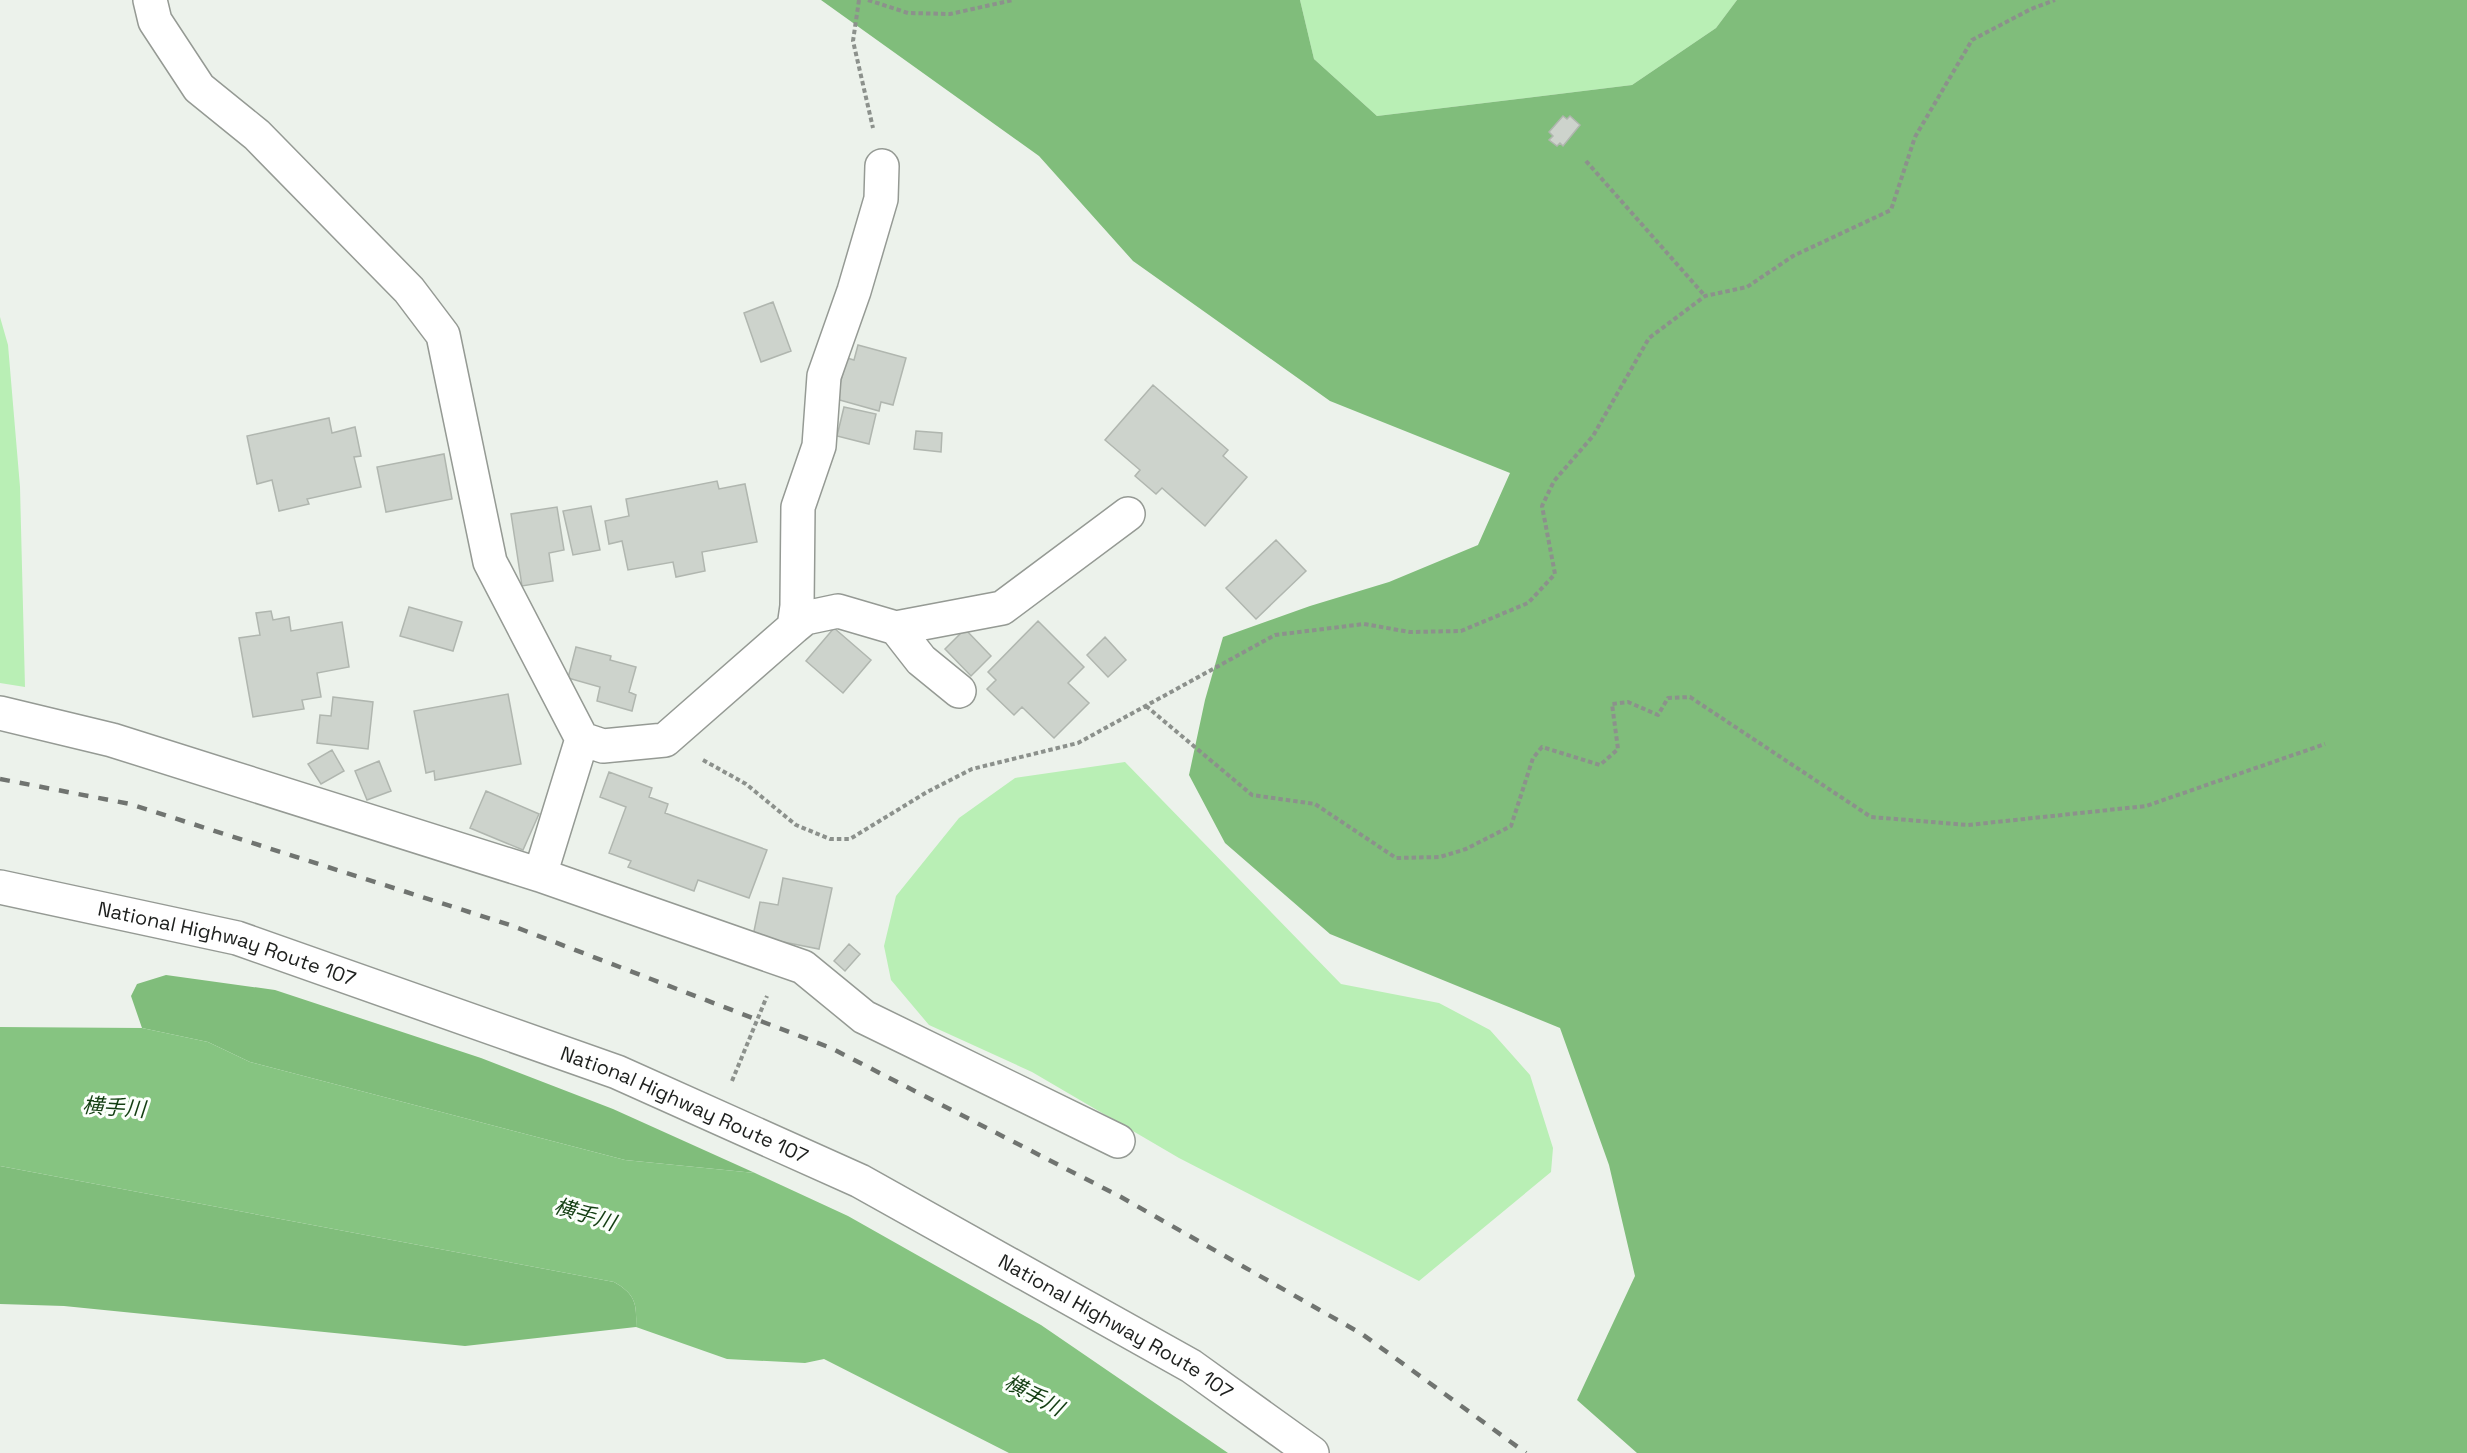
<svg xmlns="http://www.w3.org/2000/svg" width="2467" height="1453" font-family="'Space Grotesk','Noto Sans JP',sans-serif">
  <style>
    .green { fill: #b9efb5 }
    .forest { fill: #80bd7b }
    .water { fill: #86c481 }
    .building { fill: #cdd3cc; stroke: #b0b6af; stroke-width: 1.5 }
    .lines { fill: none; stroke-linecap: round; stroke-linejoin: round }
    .minor-casing { stroke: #959a94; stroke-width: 36 }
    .highway-casing { stroke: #959a94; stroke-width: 36 }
    .path { stroke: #8c918c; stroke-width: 4; stroke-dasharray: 4.5 3; stroke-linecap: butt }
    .minor { stroke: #fff; stroke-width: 33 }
    .highway { stroke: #fff; stroke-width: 33 }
    .rail { stroke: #707470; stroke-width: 4.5; stroke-dasharray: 10 10; stroke-linecap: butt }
    .labels { text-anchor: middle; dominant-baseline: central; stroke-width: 6; stroke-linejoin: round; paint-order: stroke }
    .street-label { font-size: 20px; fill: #1d1f1d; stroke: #fbfffb }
    .water-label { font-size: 21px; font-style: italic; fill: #133e12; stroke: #fbfffb }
  </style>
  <rect width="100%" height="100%" fill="#ecf2eb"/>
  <!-- green -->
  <path class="green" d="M1300 0H1737L1716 28 1632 85 1377 116 1314 59Z
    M0 317 8 345 20 487 25 687 0 683Z
    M1125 762 1341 984 1439 1003 1490 1030 1530 1075 1553 1148 1551 1172 1419 1281 1179 1158 1032 1072 929 1025 891 980 884 946 896 896 959 818 1015 778Z"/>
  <!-- forest -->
  <path class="forest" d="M821 0H1300L1314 59 1377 116 1632 85 1716 28 1737 0H2467V1453H1637L1577 1400 1635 1276 1609 1165 1560 1028 1330 934 1225 843 1189 775 1205 700 1223 637 1310 606 1389 582 1478 545 1510 473 1330 401 1133 261 1039 156Z
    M166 975 275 990 481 1058 613 1109 755 1173 625 1160 250 1062 208 1042 142 1028 131 996 137 984Z
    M0 1166 614 1282C635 1294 637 1303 636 1327L465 1346 64 1306 0 1304Z"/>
  <!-- water -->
  <path class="water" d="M0 1027 142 1028 208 1042 250 1062 625 1160 755 1173 848 1216 1041 1325 1228 1453H1009L824 1359 805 1363 727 1359 636 1327C637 1303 635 1294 614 1282L0 1166Z"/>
  <!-- building -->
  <path class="building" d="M1563 116 1567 119 1570 116 1580 125 1563 146 1560 143 1557 146 1549 140 1553 136 1549 132Z
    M773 302 791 351 761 362 744 313Z
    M858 345 906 358 893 405 881 402 879 411 836 399 847 358 854 360Z
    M1153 385 1228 450 1223 456 1247 477 1205 526 1162 488 1156 494 1135 476 1140 470 1105 440Z
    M844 407 876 414 869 444 837 436Z
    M329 418 332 433 355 427 361 456 354 457 361 487 307 499 309 504 279 511 272 480 257 484 247 436Z
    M916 431 942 433 941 452 914 449Z
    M444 454 452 499 386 512 377 467Z
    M717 481 719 489 745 484 757 542 702 552 705 571 676 577 673 562 628 570 622 541 609 544 605 521 629 516 626 499Z
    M591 506 600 550 573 555 563 511Z
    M557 507 564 550 549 553 553 581 522 586 511 514Z
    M1276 540 1306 571 1256 619 1226 588Z
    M409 607 462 622 453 651 400 636Z
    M271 611 273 620 289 617 291 631 342 622 349 667 317 673 321 697 302 700 304 709 253 717 239 638 260 635 256 613Z
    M1038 621 1084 667 1068 683 1089 703 1054 738 1022 707 1014 715 987 689 996 680 988 672Z
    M834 628 871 660 843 693 806 661Z
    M965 629 991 656 971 676 945 649Z
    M1105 637 1126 660 1108 677 1087 655Z
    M576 647 611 656 610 660 636 667 629 692 636 695 632 711 597 701 600 687 568 678Z
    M508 694 521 764 435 780 434 771 426 773 414 711Z
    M333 697 373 702 368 749 317 743 320 715 331 716Z
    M332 750 344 771 321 784 308 764Z
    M379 761 391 791 367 800 355 771Z
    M609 772 652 788 649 797 668 804 665 813 767 850 749 898 698 880 694 891 628 867 631 861 609 853 626 807 600 797Z
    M486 791 539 814 523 850 470 828Z
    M783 878 832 888 819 949 753 936 760 902 778 905Z
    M849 944 860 954 845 971 834 961Z"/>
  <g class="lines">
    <!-- minor casing -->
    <g class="minor-casing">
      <path id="minor" d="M794 627 805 618 838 611 896 628 1002 608 1128 514
        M896 628 921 660 959 691
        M0 713 112 740 540 875 582 739 490 562 443 335 409 290 257 135 199 88 155 21 150 0
        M582 739 603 746 665 740 794 627 797 606 798 507 819 446 824 376 854 291 881 199 882 166
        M540 875 803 967 864 1017 1118 1141"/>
    </g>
    <!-- highway casing -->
    <g class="highway-casing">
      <g id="highway">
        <path id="s1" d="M0 887 237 938 617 1072 860 1181 1191 1366 1312 1453"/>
      </g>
    </g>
    <!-- path -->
    <path class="path" d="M859 0 853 41 873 128
      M868 0 908 13 950 14 1013 0
      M1586 161 1705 296
      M1146 706 1252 795 1315 804 1396 858 1440 857 1466 849 1511 826 1533 758 1542 747 1600 765 1618 749 1612 704 1628 702 1658 715 1668 698 1690 697 1871 817 1968 825 2146 806 2325 744
      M703 760 746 784 796 825 830 839H850L927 792 972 769 1078 743 1275 635 1364 624 1410 632 1461 631 1528 603 1555 574 1542 506 1554 481 1593 436 1649 338 1705 296 1747 287 1793 256 1891 210 1915 137 1972 40 2031 9 2055 0
      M732 1081 767 996"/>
    <!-- minor -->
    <use href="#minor" class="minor"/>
    <!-- highway -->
    <use href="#highway" class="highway"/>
    <!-- rail -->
    <path class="rail" d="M0 779 130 804 510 925 831 1048 1121 1197 1362 1334 1526 1453"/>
  </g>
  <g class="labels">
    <!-- street labels -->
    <g class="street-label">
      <text stroke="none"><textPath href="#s1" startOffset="234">National Highway Route 107</textPath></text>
      <text stroke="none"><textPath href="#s1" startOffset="720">National Highway Route 107</textPath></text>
      <text stroke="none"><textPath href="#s1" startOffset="1206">National Highway Route 107</textPath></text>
    </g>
    <!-- water labels -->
    <g class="water-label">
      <text transform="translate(114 1107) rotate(4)">横手川</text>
      <text transform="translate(585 1214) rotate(17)">横手川</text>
      <text transform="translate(1034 1395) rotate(28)">横手川</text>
    </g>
  </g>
</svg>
